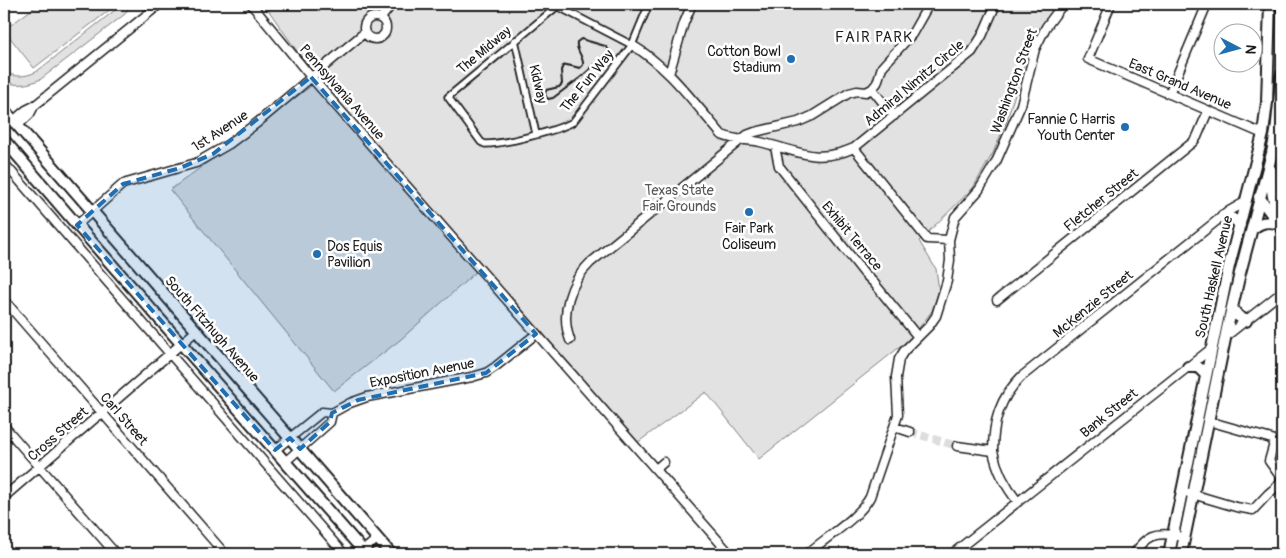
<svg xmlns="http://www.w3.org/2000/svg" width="1286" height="558" font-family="Pangolin,sans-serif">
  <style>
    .green { fill: #e2e2e2; stroke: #7f7f7f }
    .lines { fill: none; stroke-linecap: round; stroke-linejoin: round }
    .minor-tunnel { stroke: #ddd; stroke-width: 8; stroke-dasharray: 8 4; stroke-linecap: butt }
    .pedestrian-casing { stroke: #1c1c1c; stroke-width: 9 }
    .minor-casing { stroke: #1c1c1c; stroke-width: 11 }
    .tertiary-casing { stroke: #1c1c1c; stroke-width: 12 }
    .secondary-casing { stroke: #1c1c1c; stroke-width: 14 }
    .pedestrian { stroke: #fff; stroke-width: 5.5 }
    .minor { stroke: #fff; stroke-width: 8 }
    .tertiary { stroke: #fff; stroke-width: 9 }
    .secondary { stroke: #fff; stroke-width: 10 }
    .rail { stroke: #1c1c1c; stroke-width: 2 }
    .marked { fill: #1f6fb2; fill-opacity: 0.2; stroke: #1f6fb2; stroke-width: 4; stroke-dasharray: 10 6; stroke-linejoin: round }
    .poi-dot { fill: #1f6fb2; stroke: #fff; stroke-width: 2 }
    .labels { text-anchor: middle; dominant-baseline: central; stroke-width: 5; stroke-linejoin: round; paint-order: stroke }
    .street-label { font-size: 14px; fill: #1c1c1c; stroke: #fff }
    .poi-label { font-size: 14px; fill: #1c1c1c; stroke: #fff; text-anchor: end }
    .park-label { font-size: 14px; fill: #575757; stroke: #fff }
    .neighbourhood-label { font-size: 15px; letter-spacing: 1px; fill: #1c1c1c; stroke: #fff }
  </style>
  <rect width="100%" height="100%" fill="#fff"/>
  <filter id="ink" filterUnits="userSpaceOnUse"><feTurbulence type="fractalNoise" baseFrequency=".02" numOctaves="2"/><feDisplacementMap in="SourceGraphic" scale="10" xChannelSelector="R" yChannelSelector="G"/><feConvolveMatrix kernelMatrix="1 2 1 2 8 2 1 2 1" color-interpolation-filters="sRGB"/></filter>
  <g filter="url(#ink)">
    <!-- green -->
    <path class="green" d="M39 4H115L116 5 34 68 4 30Z
      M121 4H131L125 14 41 79C28 85 18 86 4 82V71C14 78 25 77 36 72L119 7Z
      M264 4H1059L1038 33 1025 62 1006 123 993 153 973 188 919 241 936 269 939 290 932 311 911 338 759 459 706 392 637 443 478 270 400 340 334 391 170 190 318 81Z"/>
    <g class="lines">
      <!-- minor-tunnel -->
      <path class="minor-tunnel" d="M910 432 957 446"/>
      <!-- pedestrian casing -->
      <g class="pedestrian-casing">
        <path id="pedestrian" d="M560 4 448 97 481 142 485 144C505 144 556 131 573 122L632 45 649 4
          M557 6 632 45
          M515 40 536 134"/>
      </g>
      <!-- minor casing -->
      <g class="minor-casing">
        <path id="minor" d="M251 4 311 77 730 554
          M1111 4 1088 59 1263 134
          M364 28a11 11 0 1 1 22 0a11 11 0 1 1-22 0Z
          M381 18 392 4
          M632 45C669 67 694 103 722 135 735 141 747 139 760 142 797 150 815 165 854 148L927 239 949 240
          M669 74 684 23 692 4
          M872 89 894 116
          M1169 94 1207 4
          M13 121 26 110 34 106 160 4
          M17 126 30 114 34 106
          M775 147 779 166 864 273 874 283 918 337
          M854 148 972 52 982 36 996 4
          M4 163 344 554
          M77 225 123 184 196 163 229 144 257 123 364 33
          M4 300 225 554
          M997 300 1193 142 1197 137 1208 111
          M1225 337 1282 292
          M570 340C560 313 570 282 590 263L747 135 755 132 798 122 812 116 849 93 857 91 866 92 872 89 877 83 882 67 912 34 929 4
          M1208 421 1275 440 1282 439
          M4 426 116 554
          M895 427 910 432
          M1275 440 1269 461 1282 479
          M957 446 993 451C997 471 1005 486 1018 502
          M275 450 322 412 332 413 350 403 367 397 472 377 486 373 495 367 536 334
          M993 451C993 421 1000 398 1021 377L1229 211 1245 202
          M285 462 330 422 332 413
          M656 469 664 462
          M1182 491 1236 507 1253 510 1268 494 1282 482
          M4 497 196 331
          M4 552 6 554
          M359 554 377 539
          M807 554C825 538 859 518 870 497L898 415 896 377 899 359 904 351 929 326 936 316 947 281 950 260 949 240 955 217 979 190 996 162 1021 105 1035 49 1046 27 1063 4
          M952 554 1212 348
          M1134 554C1147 536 1155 531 1178 536"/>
      </g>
      <!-- tertiary casing -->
      <g class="tertiary-casing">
        <path id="tertiary" d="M4 125 13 121"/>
      </g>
      <!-- secondary casing -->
      <g class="secondary-casing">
        <path id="secondary" d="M4 110 391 554
          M4 140 77 225 366 554
          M1271 170C1271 187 1272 204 1282 219
          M1259 197 1282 228
          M1223 216C1231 217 1235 219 1240 225
          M1252 229C1261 222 1266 221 1277 223
          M1232 308 1238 316 1246 321
          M1188 367H1198L1206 375
          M1169 554 1229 266 1263 134 1267 102 1270 4
          M1181 554 1227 329 1240 273 1272 153 1276 132 1282 75"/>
      </g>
      <!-- pedestrian -->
      <use href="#pedestrian" class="pedestrian"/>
      <!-- minor -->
      <use href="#minor" class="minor"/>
      <!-- tertiary -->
      <use href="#tertiary" class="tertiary"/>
      <!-- secondary -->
      <use href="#secondary" class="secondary"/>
      <!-- rail -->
      <path class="rail" d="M581 39 605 46 609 50 608 53 581 77 553 98 548 99 545 95 546 90 559 87 562 84 561 70 563 66 567 65 580 68 583 65C584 56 575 50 577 42Z"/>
    </g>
  </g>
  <!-- marked area -->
  <path class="marked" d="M311 77 536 334 486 373 358 400 332 413 330 422 300 449 290 438 275 450 77 225 123 184 180 168 213 154Z"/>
  <!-- markers -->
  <g class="poi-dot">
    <circle cx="791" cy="59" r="5"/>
    <circle cx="1125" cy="127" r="5"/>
    <circle cx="749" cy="212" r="5"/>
    <circle cx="317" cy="254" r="5"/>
  </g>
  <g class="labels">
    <!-- street labels -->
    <g class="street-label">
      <text transform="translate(484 50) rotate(-40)">The Midway</text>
      <text transform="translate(587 81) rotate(-51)">The Fun Way</text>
      <text transform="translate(1014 81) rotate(-70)">Washington Street</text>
      <text transform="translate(914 83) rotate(-40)">Admiral Nimitz Circle</text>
      <text transform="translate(538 84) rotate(77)">Kidway</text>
      <text transform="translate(1180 84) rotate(23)">East Grand Avenue</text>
      <text transform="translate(342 92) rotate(49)">Pennsylvania Avenue</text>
      <text transform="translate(220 131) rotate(-33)">1st Avenue</text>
      <text transform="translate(1101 200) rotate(-39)">Fletcher Street</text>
      <text transform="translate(852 236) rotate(50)">Exhibit Terrace</text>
      <text transform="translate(1214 277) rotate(-77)">South Haskell Avenue</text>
      <text transform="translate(1093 304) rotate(-39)">McKenzie Street</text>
      <text transform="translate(212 329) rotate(49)">South Fitzhugh Avenue</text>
      <text transform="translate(422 373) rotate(-11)">Exposition Avenue</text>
      <text transform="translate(1109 413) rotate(-39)">Bank Street</text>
      <text transform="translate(124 419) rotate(49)">Carl Street</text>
      <text transform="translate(58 434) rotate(-41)">Cross Street</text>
    </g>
    <!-- poi labels -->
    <g class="poi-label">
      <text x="781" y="51">Cotton Bowl<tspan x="781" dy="16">Stadium</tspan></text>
      <text x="1115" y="119">Fannie C Harris<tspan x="1115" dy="16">Youth Center</tspan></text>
      <text x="749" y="228" text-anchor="middle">Fair Park<tspan x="749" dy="16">Coliseum</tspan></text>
      <text x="327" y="246" text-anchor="start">Dos Equis<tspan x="327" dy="16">Pavilion</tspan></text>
    </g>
    <!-- park labels -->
    <g class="park-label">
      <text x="679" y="190">Texas State<tspan x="679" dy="16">Fair Grounds</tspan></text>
    </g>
    <!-- neighbourhood labels -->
    <g class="neighbourhood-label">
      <text x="874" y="37">FAIR PARK</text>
    </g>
  </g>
  <!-- margin -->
  <rect width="1286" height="558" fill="none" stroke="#fff" stroke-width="20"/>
  <rect x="10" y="10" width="1266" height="538" fill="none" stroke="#1c1c1c" stroke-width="2" filter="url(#ink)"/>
  <!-- north arrow -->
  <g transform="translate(1238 48) rotate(96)"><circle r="24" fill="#ffffff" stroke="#a4a4a4"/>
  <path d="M0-4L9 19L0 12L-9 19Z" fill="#1f6fb2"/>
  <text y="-8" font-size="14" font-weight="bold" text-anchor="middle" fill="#1c1c1c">N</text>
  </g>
</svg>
